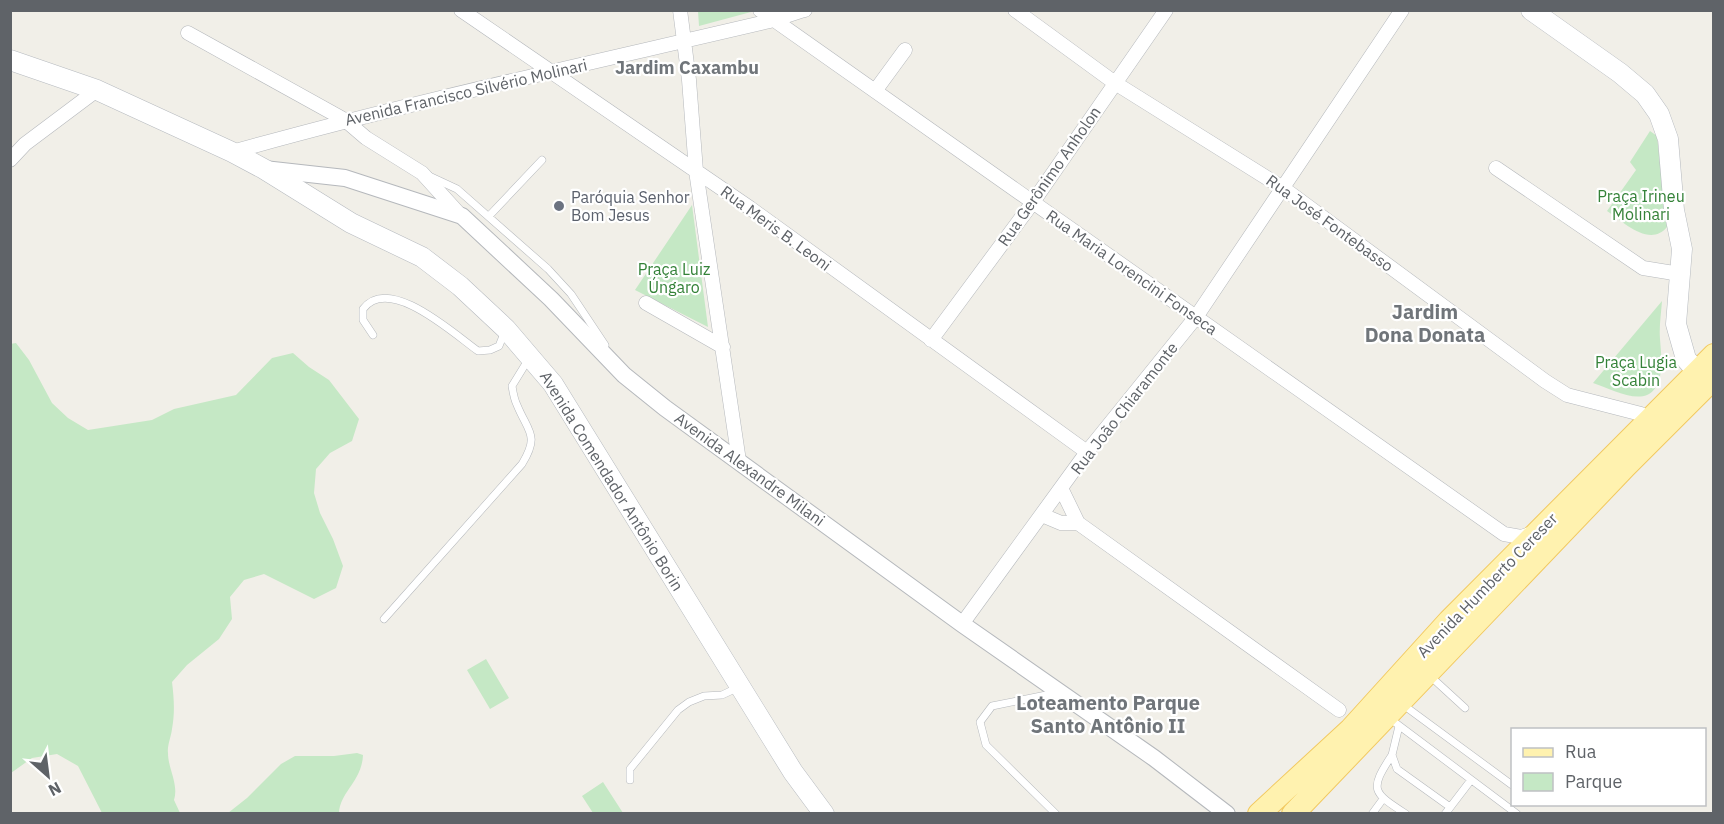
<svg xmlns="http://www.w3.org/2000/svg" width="1724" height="824" viewBox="0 0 1724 824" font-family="'IBM Plex Sans',sans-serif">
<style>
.green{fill:#c5e8c5}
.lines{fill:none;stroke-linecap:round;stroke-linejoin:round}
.service-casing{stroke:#b5b8bc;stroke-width:8}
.minor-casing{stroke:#b5b8bc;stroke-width:15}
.tertiary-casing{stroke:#b5b8bc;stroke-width:18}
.secondary-casing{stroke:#b6babf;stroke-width:21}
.primary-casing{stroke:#f2c960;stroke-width:24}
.service{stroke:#fff;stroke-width:7}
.minor{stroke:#fff;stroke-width:14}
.tertiary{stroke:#fff;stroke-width:16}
.secondary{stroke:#fff;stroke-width:20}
.primary{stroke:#fff2af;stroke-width:22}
.worship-dot{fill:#6b7280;stroke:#fff;stroke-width:2}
.labels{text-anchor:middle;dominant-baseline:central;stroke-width:4.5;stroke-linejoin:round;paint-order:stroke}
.street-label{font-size:16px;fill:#5f6368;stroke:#fff}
.park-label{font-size:16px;fill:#348238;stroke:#fff}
.worship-label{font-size:16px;fill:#5b616d;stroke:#fff;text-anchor:start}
.neighbourhood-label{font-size:18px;font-weight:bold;fill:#70757a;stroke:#fff}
.quarter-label{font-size:20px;font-weight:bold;fill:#70757a;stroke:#fff}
</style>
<rect width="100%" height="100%" fill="#f1efe8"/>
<!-- green -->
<path class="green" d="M749 10 751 12 699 26 698 11Z
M1650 131 1657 136 1667 227C1650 248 1623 222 1607 211L1636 170 1630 162Z
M692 205 708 327 635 290Z
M1662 301C1661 314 1659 327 1660 339 1661 354 1666 387 1647 395 1632 401 1608 388 1593 383Z
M16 343 29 360 52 403 68 418 88 430 152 420 174 409 236 395 272 358 293 353 309 367 329 380 359 419 352 441 330 453 316 469 314 493 320 513 333 539 343 566 336 588 314 599 264 574 244 580 230 597 232 619 219 639 187 665 172 682C174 698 175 713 172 729 171 737 167 746 168 753 168 769 179 784 174 800L180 813H102L78 766 57 754 32 758 11 773 10 344Z
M486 659 509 698 490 709 467 670Z
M357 753 363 755C362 781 340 792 339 813H228L247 798 281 764 295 756H334Z
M603 782 623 813H593L582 796Z"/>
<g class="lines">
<defs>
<path id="service" d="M429 176 457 189 548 269 571 294 605 345
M489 216 542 160
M373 335 363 320V309C389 274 454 334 478 351L490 350 499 346 505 331
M384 619 522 464C540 435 528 432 517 405 514 399 513 392 512 386L528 360
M1429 675 1465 708
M1056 693 992 706 980 722 986 745 1056 814
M1402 704 1512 785
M1389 718 1517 814
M1399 726 1392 755 1397 769 1450 807
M1392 755C1369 790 1372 792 1406 814
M630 780V769L678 710 689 702 704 696 722 695 739 687
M1372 814 1383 799
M1445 814 1471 780"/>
<path id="minor" d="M461 10 750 208 1087 452
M680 10 689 80 696 171 739 461
M760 10 1504 534 1521 537 1533 533
M1015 10 1115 83 1283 188 1545 381 1567 395 1641 414 1647 423 1646 429
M188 33 345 120 366 138 422 173 461 216
M875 91 905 50
M232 152C410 102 591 63 770 21 782 18 793 13 805 10
M10 160 25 144 97 90
M1496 168 1643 268 1680 274
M646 303 723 347
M931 340 1033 202 1166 10
M1061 488 1078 523 1339 710
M1042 515 1061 523H1078
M962 624 1087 452 1196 317 1402 10"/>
<path id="tertiary" d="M264 169 345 178 462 216 551 299 624 375 665 408 962 624 1154 758 1227 814"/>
<path id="secondary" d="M1531 10 1620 73 1645 94 1659 114 1668 139 1674 210 1682 249 1676 324 1686 359 1707 383
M10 60 97 90 232 152 264 169 351 223 422 257 460 286 506 329 553 384 793 772 824 814"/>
<path id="primary" d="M1259 814 1351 729 1449 621 1714 355
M1293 814 1625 467 1714 378"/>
</defs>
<!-- service casing -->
<use href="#service" class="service-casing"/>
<!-- minor casing -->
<use href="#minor" class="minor-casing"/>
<!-- tertiary casing -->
<use href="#tertiary" class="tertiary-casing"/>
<!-- secondary casing -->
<use href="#secondary" class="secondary-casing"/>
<!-- primary casing -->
<use href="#primary" class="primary-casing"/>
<!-- service -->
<use href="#service" class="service"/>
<!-- minor -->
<use href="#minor" class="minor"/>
<!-- tertiary -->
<use href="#tertiary" class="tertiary"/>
<!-- secondary -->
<use href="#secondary" class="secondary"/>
<!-- primary -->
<use href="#primary" class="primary"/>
</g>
<!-- markers -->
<circle class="worship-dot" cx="559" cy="206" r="6"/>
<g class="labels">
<!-- street labels -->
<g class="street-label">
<text transform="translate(466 92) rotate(-13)">Avenida Francisco Silvério Molinari</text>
<text transform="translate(1049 176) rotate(-55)">Rua Gerônimo Anholon</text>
<text transform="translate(1330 223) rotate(36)">Rua José Fontebasso</text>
<text transform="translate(776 228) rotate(36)">Rua Meris B. Leoni</text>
<text transform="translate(1132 272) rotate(35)">Rua Maria Lorencini Fonseca</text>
<text transform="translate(1124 408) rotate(-52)">Rua João Chiaramonte</text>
<text transform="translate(750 469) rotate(36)">Avenida Alexandre Milani</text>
<text transform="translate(612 481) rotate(58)">Avenida Comendador Antônio Borin</text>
<text transform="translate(1487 585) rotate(-46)">Avenida Humberto Cereser</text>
</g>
<!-- park labels -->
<g class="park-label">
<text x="1641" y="196">Praça Irineu<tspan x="1641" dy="18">Molinari</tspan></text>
<text x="674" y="269">Praça Luiz<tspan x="674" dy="18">Úngaro</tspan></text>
<text x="1636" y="362">Praça Lugia<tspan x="1636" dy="18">Scabin</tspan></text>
</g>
<!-- worship labels -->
<g class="worship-label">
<text x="571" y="197">Paróquia Senhor<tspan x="571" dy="18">Bom Jesus</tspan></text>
</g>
<!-- neighbourhood labels -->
<g class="neighbourhood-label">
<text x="687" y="67">Jardim Caxambu</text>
</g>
<!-- quarter labels -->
<g class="quarter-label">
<text x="1425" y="311">Jardim<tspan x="1425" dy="23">Dona Donata</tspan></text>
<text x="1108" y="702">Loteamento Parque<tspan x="1108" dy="23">Santo Antônio II</tspan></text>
</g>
</g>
<!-- border -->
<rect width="1724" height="824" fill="none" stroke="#5f6368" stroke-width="24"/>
<!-- legend -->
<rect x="1511" y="728" width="195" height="78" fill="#ffffff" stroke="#bfc1c3" stroke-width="1.5"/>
<rect x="1523" y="748" width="30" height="9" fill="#fff2af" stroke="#bfc1c3" stroke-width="1.5"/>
<text x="1565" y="758" font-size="18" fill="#5f6368">Rua</text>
<rect x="1523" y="773" width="30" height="18" fill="#c5e8c5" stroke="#bfc1c3" stroke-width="1.5"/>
<text x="1565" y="788" font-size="18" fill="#5f6368">Parque</text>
<!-- north arrow -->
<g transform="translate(48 776) rotate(152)" stroke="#ffffff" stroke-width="4.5" paint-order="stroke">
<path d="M0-4.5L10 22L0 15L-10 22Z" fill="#5f6368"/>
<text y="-9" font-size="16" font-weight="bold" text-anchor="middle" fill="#5f6368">N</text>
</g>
</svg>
